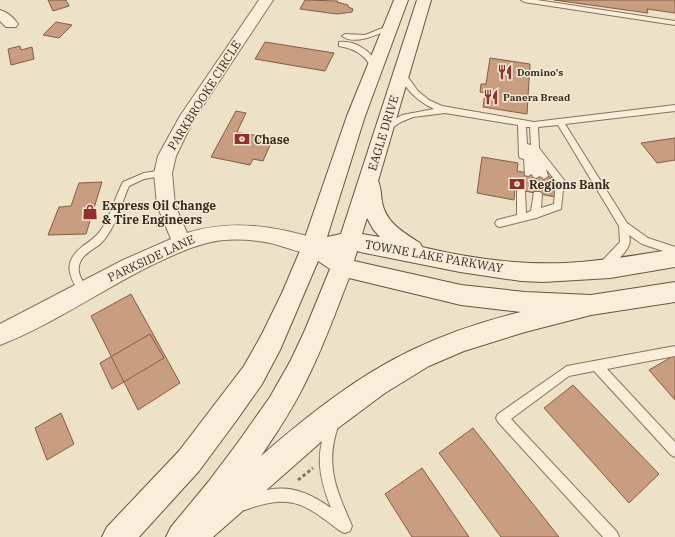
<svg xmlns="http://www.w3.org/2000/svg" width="675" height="537" viewBox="0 0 675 537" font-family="'IBM Plex Serif',serif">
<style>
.building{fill:#c99d7f;stroke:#865d44}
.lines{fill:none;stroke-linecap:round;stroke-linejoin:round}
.lane-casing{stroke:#88735d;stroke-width:2}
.street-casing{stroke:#88735d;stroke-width:2}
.secondary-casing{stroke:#6a5440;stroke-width:2}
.path{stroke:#88735d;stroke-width:3;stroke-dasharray:3.5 2.5;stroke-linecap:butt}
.lane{fill:#f8eeda;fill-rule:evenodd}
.street{fill:#f8eeda;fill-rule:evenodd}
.secondary{fill:#f8eeda;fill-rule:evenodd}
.labels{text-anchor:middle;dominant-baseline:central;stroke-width:3;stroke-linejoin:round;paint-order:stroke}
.far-poi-label{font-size:10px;font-weight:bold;fill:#392c20;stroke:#f4ebd6;text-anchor:start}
.street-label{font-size:12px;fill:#392c20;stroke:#f4ebd6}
.poi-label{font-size:12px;font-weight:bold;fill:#392c20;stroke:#f4ebd6;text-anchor:start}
</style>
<rect width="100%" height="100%" fill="#ede1c7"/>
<!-- building -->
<path class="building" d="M48 0H66L69 6 53 11Z
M305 0 338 1 337 2 348 5V7L353 9 352 12 337 14 300 9Z
M554 0H675V13L647 9 648 13Z
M56 22 72 25 59 38 43 35Z
M265 42 334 53 325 71 255 59Z
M20 46 21 50 32 47 34 59 11 65 8 49Z
M490 58 530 64 527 114 483 107 485 93 480 92 481 84H486Z
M236 111 246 113 237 132 264 137 262 142 271 143 263 161 253 159 250 165 211 157Z
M675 138V160L657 163 641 143Z
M482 157 518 163 517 171 555 178V197L515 189 514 200 477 193Z
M102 182 86 234 48 235 59 207 71 206 79 183Z
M131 294 180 383 138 410 91 316Z
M150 334 164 358 112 389 100 363Z
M675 355V400L649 370Z
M573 385 659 474 629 503 544 408Z
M61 413 74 444 47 460 35 428Z
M473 428 559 537H501L439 453Z
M422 468 469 537H412L385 494Z"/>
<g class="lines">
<defs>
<path id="lane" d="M521 0H537L675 21V25L524 2Z
M390 25 393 27 392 28C379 34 355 46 342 36L345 34 365 35Z
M339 42C356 40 372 52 379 66L375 68H372C364 54 355 49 339 46Z
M398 72H404L418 91 429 100 442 106 534 122 675 105V111L565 124 627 223 648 238 675 247V255L642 244 629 235C630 238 630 242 629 245 626 253 607 274 598 271L597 268 598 265 620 242 619 226 558 125 538 127 539 148 564 180 561 209 536 218 500 227 497 226 495 223 497 220 517 215V191L518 189H524L525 191 526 213 531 211 534 192H540L542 194 541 208 554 204 556 181 546 169 548 176 544 179 540 176 536 178 533 177 532 174 528 176 525 175 524 159 520 158 519 156 518 125 445 113 413 117 401 122 389 130H383V126L402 115 434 109C417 101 407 90 397 74ZM526 127H530L531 145 527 144Z
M163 170 167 173 166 175 144 179 129 186C121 204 117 224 104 240 97 249 81 253 79 266 77 276 85 283 89 291L88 294 84 295 80 294C69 276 62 262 83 246 90 241 96 237 101 230 111 215 115 197 123 182L144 173Z
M675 346V356L607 369 675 442V457L671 455 594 371 569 376 511 419 617 532 619 537H603L498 422 496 418 498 414 567 366Z
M333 418 337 420 339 424C324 464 336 489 352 526L350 531 345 533 340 531C303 503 292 493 245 510L240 508 238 503 240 498C277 483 299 485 331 508 318 475 315 453 329 420Z"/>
<path id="street" d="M259 0H273L193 121 176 156 172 173 175 205 187 233C232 219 276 226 320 240L323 246 320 252C305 257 285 246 270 243 249 239 227 238 207 243 186 248 167 258 148 267 98 292 52 325 0 345V324L123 260 171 239 157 205 154 173 158 156 180 116Z
M0 10C7 12 14 18 18 24L16 27H6L0 21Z"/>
<path id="secondary" d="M394 0H408L365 116 327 237 341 234 417 0H431L378 181C381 187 381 195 382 202 386 223 403 232 420 243L422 247C468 258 518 265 566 263 603 261 639 255 675 249V267L610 278 543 282 521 281 460 272 360 252 357 251 354 261 461 285 525 292 591 295 675 282V302L591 315 525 332 464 351 429 366 385 393 330 434 213 537H166L171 527 209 481 239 441 270 397 291 360 305 330 330 269 318 261 280 350 262 384 236 421 199 471 139 537H102L107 527 179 451 244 366 262 334 282 293 302 246 347 116ZM367 218 373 229 380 237 362 234ZM349 278 461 305 521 312C484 321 447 333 412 350 357 376 307 416 261 456 278 431 295 405 308 377 324 345 336 311 349 278Z"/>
</defs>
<!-- lane casing -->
<use href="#lane" class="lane-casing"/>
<!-- street casing -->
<use href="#street" class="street-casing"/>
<!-- secondary casing -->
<use href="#secondary" class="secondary-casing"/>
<!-- path -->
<path class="path" d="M298 480 313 468"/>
<!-- lane -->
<use href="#lane" class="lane"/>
<!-- street -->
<use href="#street" class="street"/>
<!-- secondary -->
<use href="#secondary" class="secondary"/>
</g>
<!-- icons -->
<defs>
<symbol id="restaurant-bare" viewBox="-9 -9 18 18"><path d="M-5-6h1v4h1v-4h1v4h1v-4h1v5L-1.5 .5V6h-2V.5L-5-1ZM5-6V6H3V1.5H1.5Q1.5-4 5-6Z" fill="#943032" stroke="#f4ebd6" stroke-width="2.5" paint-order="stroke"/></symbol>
<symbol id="bank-bare" viewBox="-9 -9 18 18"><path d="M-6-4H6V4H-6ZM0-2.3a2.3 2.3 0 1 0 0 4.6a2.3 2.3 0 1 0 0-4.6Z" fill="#943032" stroke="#f4ebd6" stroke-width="2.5" paint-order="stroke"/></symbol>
<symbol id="shop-bare" viewBox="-9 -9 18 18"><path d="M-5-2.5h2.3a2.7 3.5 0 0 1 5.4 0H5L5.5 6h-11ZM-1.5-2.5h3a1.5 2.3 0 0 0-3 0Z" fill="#943032" stroke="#f4ebd6" stroke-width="2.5" paint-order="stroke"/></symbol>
</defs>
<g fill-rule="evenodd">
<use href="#restaurant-bare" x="494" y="61" width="22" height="22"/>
<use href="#restaurant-bare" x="480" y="86" width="22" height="22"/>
<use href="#bank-bare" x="231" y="128" width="22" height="22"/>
<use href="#bank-bare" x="506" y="173" width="22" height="22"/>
<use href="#shop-bare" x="79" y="201" width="22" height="22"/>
</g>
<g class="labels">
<!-- far-poi labels -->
<g class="far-poi-label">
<text x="517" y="72">Domino's</text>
<text x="503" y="97">Panera Bread</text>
</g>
<!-- street labels -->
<g class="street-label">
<text transform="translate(204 95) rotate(-58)">PARKBROOKE CIRCLE</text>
<text transform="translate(383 133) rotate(-73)">EAGLE DRIVE</text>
<text transform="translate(434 256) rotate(10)">TOWNE LAKE PARKWAY</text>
<text transform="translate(151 258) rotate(-25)">PARKSIDE LANE</text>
</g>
<!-- poi labels -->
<g class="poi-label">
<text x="254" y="139">Chase</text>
<text x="529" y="184">Regions Bank</text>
<text x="102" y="205">Express Oil Change<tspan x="102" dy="14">&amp; Tire Engineers</tspan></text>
</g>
</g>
</svg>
